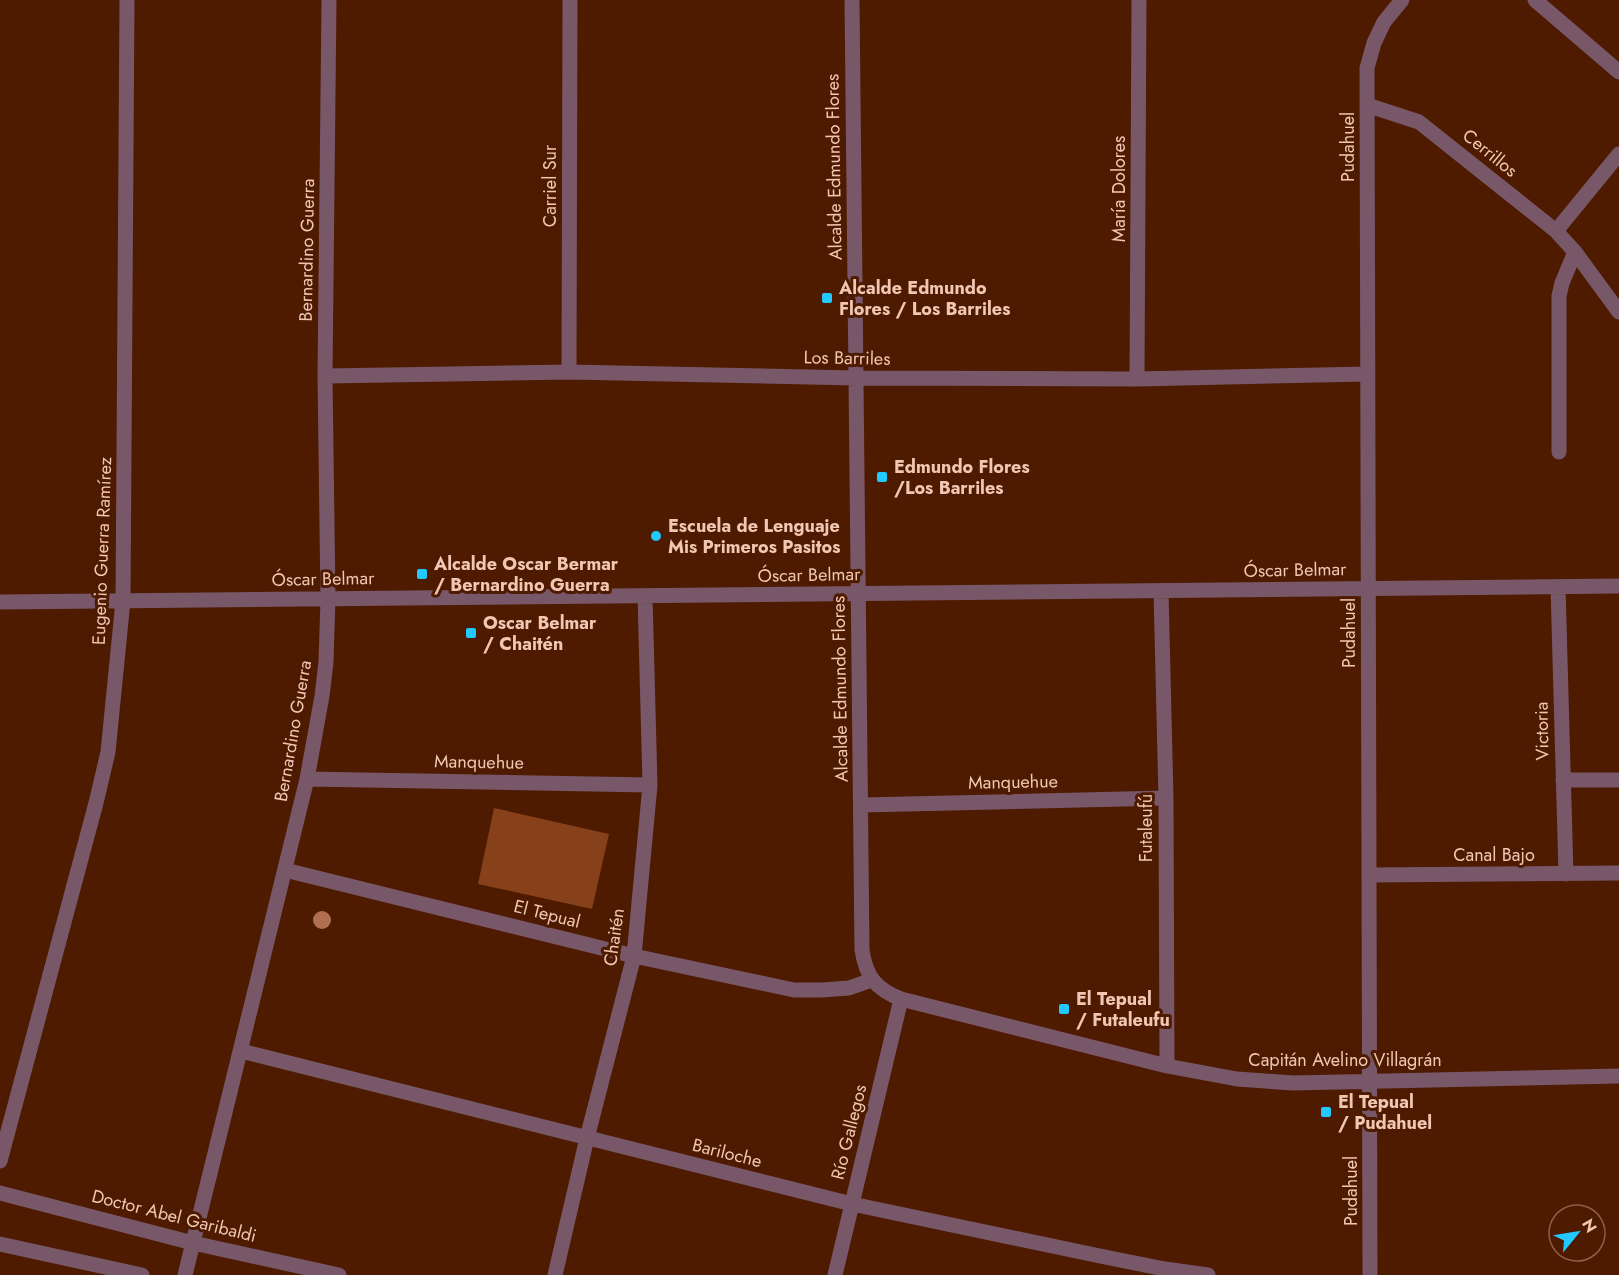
<svg xmlns="http://www.w3.org/2000/svg" width="1619" height="1275" viewBox="0 0 1619 1275" font-family="Jost,sans-serif">
<style>
.green{fill:#86401a}
.lines{fill:none;stroke-linecap:round;stroke-linejoin:round}
.minor{stroke:#775768;stroke-width:15}
.tree{fill:#af6f50}
.poi-dot{fill:#22c9fe;stroke:#4e1a00;stroke-width:2}
.labels{text-anchor:middle;dominant-baseline:central;stroke-width:6;stroke-linejoin:round;paint-order:stroke}
.street-label{font-size:18px;fill:#f1c7b4;stroke:#4e1a00}
.poi-label{font-size:18px;font-weight:bold;fill:#f1c7b4;stroke:#4e1a00;text-anchor:start}
</style>
<rect width="100%" height="100%" fill="#4e1a00"/>
<!-- green -->
<path class="green" d="M494 808 609 834 592 909 478 884Z"/>
<g class="lines">
<!-- minor -->
<path class="minor" d="M852 0 862 950C866 977 876 989 901 999L1167 1066 1237 1079 1293 1083 1619 1076
M1535 0 1619 72
M1367 105 1419 122 1556 231 1575 252 1619 312
M1556 231 1619 154
M569 372 570 0
M325 376 569 372 856 378 1137 379 1368 374
M1137 379 1139 0
M1559 452V296L1562 283 1575 252
M1558 587 1566 874
M1161 591 1166 798 1167 1066
M0 602 1619 586
M307 779 650 785
M1563 780H1619
M861 805 1166 798
M285 870 634 956 794 990H822L849 988 872 980
M1369 875 1619 873
M241 1051 852 1204 1100 1256 1165 1269 1208 1275
M0 1161 96 803 108 752 123 601 127 0
M0 1193 193 1243 339 1275
M0 1244 142 1275
M185 1275 307 779 322 696 326 662 328 599 325 376 329 0
M555 1275 587 1138 634 956 650 785 645 596
M835 1275 901 999
M1370 1275 1367 68 1374 43 1384 22 1402 0"/>
</g>
<!-- trees -->
<circle class="tree" cx="322" cy="920" r="9"/>
<!-- markers -->
<g class="poi-dot">
<rect x="821" y="292" width="12" height="12" rx="3"/>
<rect x="876" y="471" width="12" height="12" rx="3"/>
<circle cx="656" cy="536" r="6"/>
<rect x="416" y="568" width="12" height="12" rx="3"/>
<rect x="465" y="627" width="12" height="12" rx="3"/>
<rect x="1058" y="1003" width="12" height="12" rx="3"/>
<rect x="1320" y="1106" width="12" height="12" rx="3"/>
</g>
<g class="labels">
<!-- street labels -->
<g class="street-label">
<text transform="translate(1348 147) rotate(-90)">Pudahuel</text>
<text transform="translate(1490 153) rotate(39)">Cerrillos</text>
<text transform="translate(834 167) rotate(-91)">Alcalde Edmundo Flores</text>
<text transform="translate(550 186) rotate(-90)">Carriel Sur</text>
<text transform="translate(1119 189) rotate(-90)">María Dolores</text>
<text transform="translate(307 250) rotate(-89)">Bernardino Guerra</text>
<text transform="translate(847 358) rotate(1)">Los Barriles</text>
<text transform="translate(102 551) rotate(-88)">Eugenio Guerra Ramírez</text>
<text transform="translate(1295 570) rotate(-1)">Óscar Belmar</text>
<text transform="translate(809 575) rotate(-1)">Óscar Belmar</text>
<text transform="translate(323 579) rotate(-1)">Óscar Belmar</text>
<text transform="translate(1349 633) rotate(-90)">Pudahuel</text>
<text transform="translate(840 689) rotate(-91)">Alcalde Edmundo Flores</text>
<text transform="translate(293 731) rotate(-80)">Bernardino Guerra</text>
<text transform="translate(1542 731) rotate(-91)">Victoria</text>
<text transform="translate(479 762) rotate(1)">Manquehue</text>
<text transform="translate(1013 782) rotate(-1)">Manquehue</text>
<text transform="translate(1146 828) rotate(-90)">Futaleufú</text>
<text x="1494" y="855">Canal Bajo</text>
<text transform="translate(547 914) rotate(14)">El Tepual</text>
<text transform="translate(614 937) rotate(-82)">Chaitén</text>
<text x="1345" y="1060">Capitán Avelino Villagrán</text>
<text transform="translate(849 1132) rotate(-76)">Río Gallegos</text>
<text transform="translate(727 1153) rotate(14)">Bariloche</text>
<text transform="translate(1351 1191) rotate(-90)">Pudahuel</text>
<text transform="translate(174 1216) rotate(14)">Doctor Abel Garibaldi</text>
</g>
<!-- poi labels -->
<g class="poi-label">
<text x="839" y="288">Alcalde Edmundo<tspan x="839" dy="21">Flores / Los Barriles</tspan></text>
<text x="894" y="467">Edmundo Flores<tspan x="894" dy="21">/Los Barriles</tspan></text>
<text x="668" y="526">Escuela de Lenguaje<tspan x="668" dy="21">Mis Primeros Pasitos</tspan></text>
<text x="434" y="564">Alcalde Oscar Bermar<tspan x="434" dy="21">/ Bernardino Guerra</tspan></text>
<text x="483" y="623">Oscar Belmar<tspan x="483" dy="21">/ Chaitén</tspan></text>
<text x="1076" y="999">El Tepual<tspan x="1076" dy="21">/ Futaleufu</tspan></text>
<text x="1338" y="1102">El Tepual<tspan x="1338" dy="21">/ Pudahuel</tspan></text>
</g>
</g>
<!-- north arrow -->
<g transform="translate(1577 1233) rotate(60)"><circle r="28" fill="#4e1a00" stroke="#8f5f48" stroke-width="1.5"/>
<path d="M0-4.5L10 22L0 15L-10 22Z" fill="#22c9fe"/>
<text y="-9" font-size="16" font-weight="bold" text-anchor="middle" fill="#f1c7b4">N</text>
</g>
</svg>
